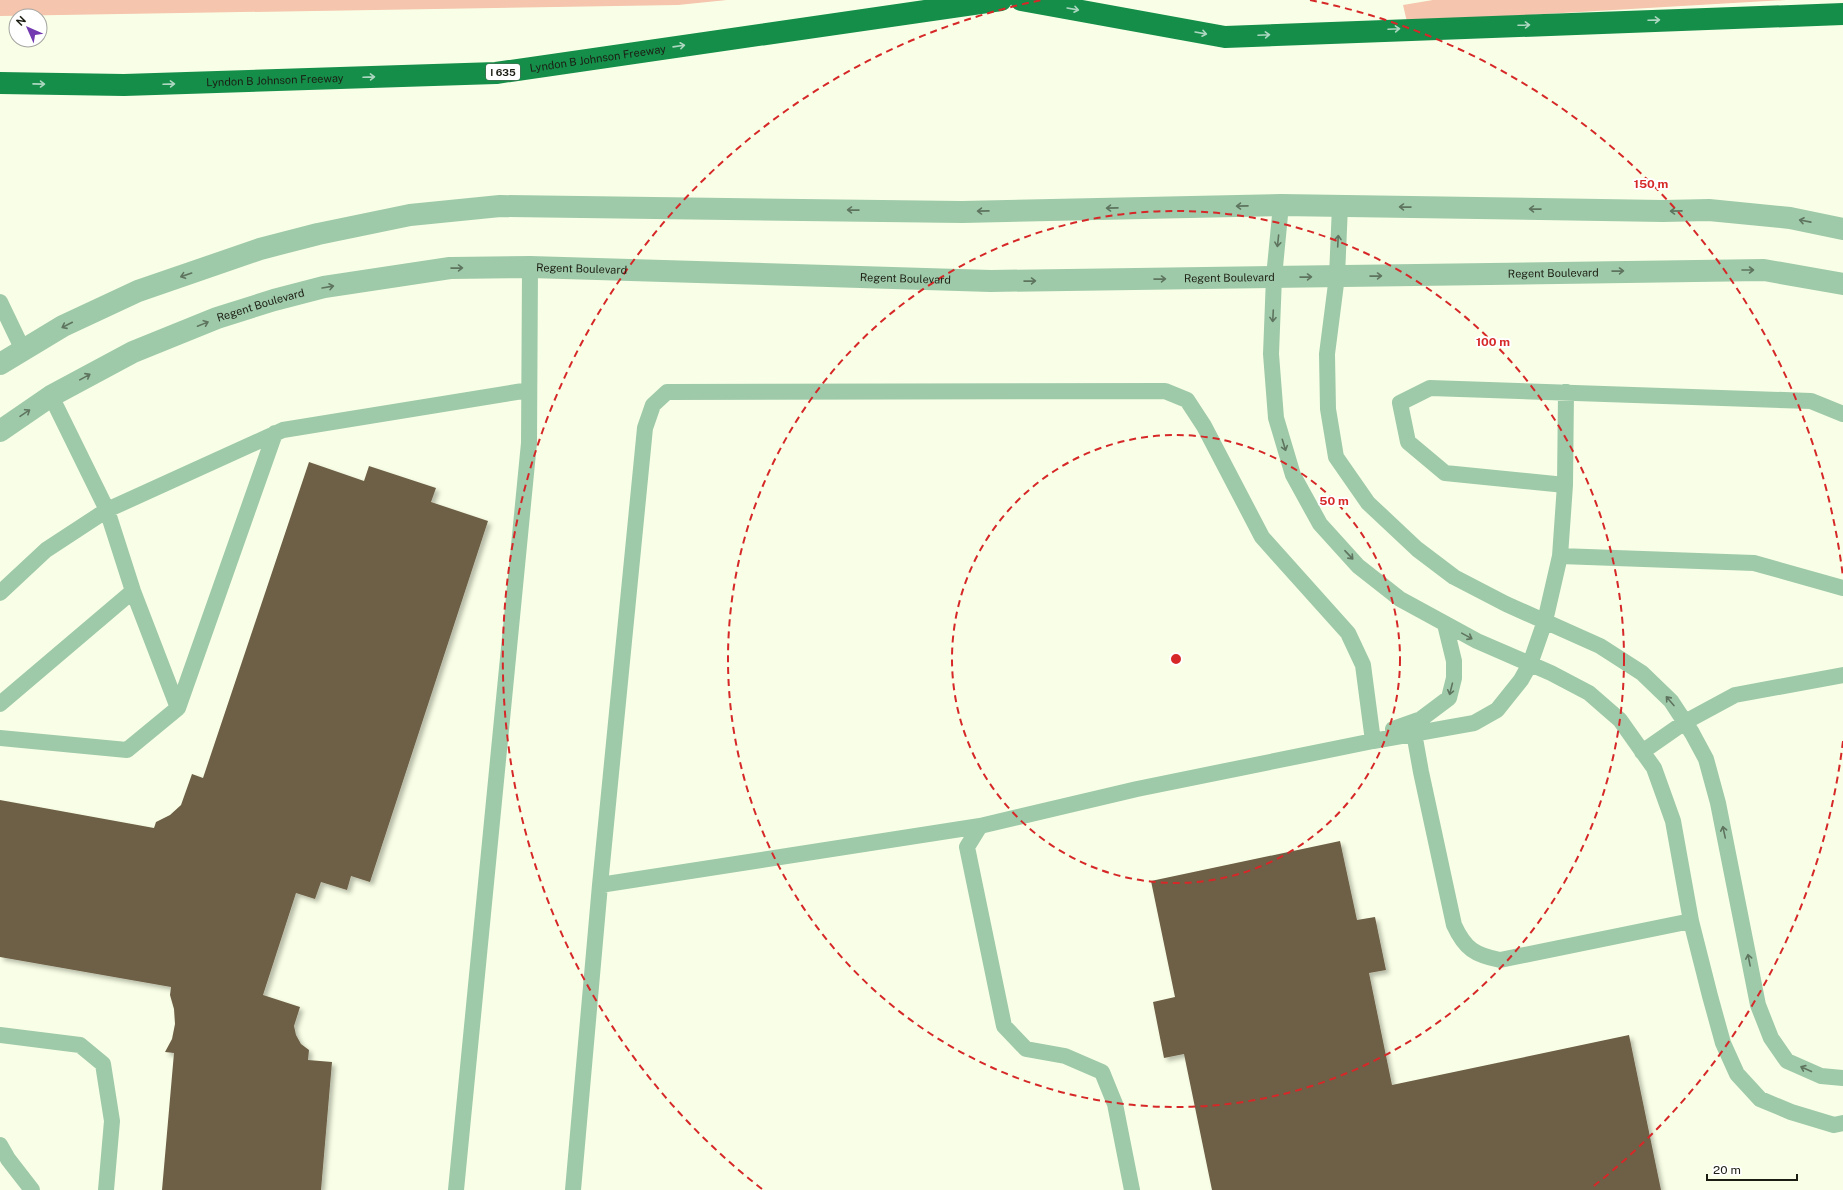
<svg xmlns="http://www.w3.org/2000/svg" width="1843" height="1190" viewBox="0 0 1843 1190" font-family="'Public Sans',sans-serif">
<style>
.grass{fill:#f5c5ad}
.building{fill:#6e6047;filter:url(#shadow)}
.lines{fill:none;stroke-linecap:round;stroke-linejoin:round}
.service{stroke:#9fcaaa;stroke-width:16}
.tertiary{stroke:#9fcaaa;stroke-width:22}
.motorway{stroke:#158e4a;stroke-width:22}
.oneway{stroke:#add7c0}
.oneway2{stroke:#5e745e}
.ring{fill:none;stroke:#d62828;stroke-width:2;stroke-dasharray:7 5}
.labels{text-anchor:middle;dominant-baseline:central;stroke-width:4;stroke-linejoin:round;paint-order:stroke}
.shield{fill:#fff;stroke:#60625a;stroke-width:1}
.shield-label{font-size:10px;font-weight:bold;fill:#1c1e13}
.street-label{font-size:11px;fill:#1c1e13;stroke:#fff}
.centre{fill:#d62828;stroke:#fff;stroke-width:2}
.ring-label{font-size:12px;text-anchor:middle;font-weight:bold;fill:#d62828;stroke:#fff;stroke-width:4;stroke-linejoin:round;paint-order:stroke}
</style>
<defs>
<filter id="shadow"><feDropShadow dx="3.5" dy="3.5" stdDeviation="2" flood-color="#0004"/></filter>
</defs>
<rect width="100%" height="100%" fill="#f9ffe6"/>
<!-- grass -->
<path class="grass" d="M0 0H727L678 5 0 16Z
M1433 0H1786L1407 22 1403 5Z"/>
<!-- building -->
<path class="building" d="M309 462 364 481 369 466 436 488 431 502 488 521 370 882 351 876 347 890 321 882 315 899 296 893 263 995 300 1007 294 1026 296 1035 301 1044 309 1050 308 1060 332 1062 321 1190H162L174 1053 165 1052 172 1039 175 1024 174 1009 170 995 171 987 0 957V800L154 828 156 822 170 815 181 805 192 774 203 778Z
M1340 841 1357 920 1375 917 1386 970 1369 973 1392 1085 1629 1035 1661 1190H1212L1184 1054 1164 1058 1153 1002 1175 997 1151 881Z"/>
<g class="lines">
<!-- service -->
<path class="service" d="M1281 205 1274 277 1271 354 1276 418 1293 475 1320 524 1358 566 1400 599 1477 641 1551 673 1589 693 1620 720 1654 768 1673 821 1691 921 1710 996 1723 1043 1737 1074 1760 1099 1791 1112 1834 1125 1843 1123
M1340 206 1337 276 1327 354 1328 409 1336 457 1368 503 1417 549 1454 577 1506 604 1600 646 1642 673 1671 701 1692 733 1706 759 1718 803 1758 1005 1771 1038 1787 1061 1821 1076 1843 1078
M0 302 23 350
M1565 485 1566 392
M1560 556 1754 563 1843 588
M0 593 46 550 107 510 51 396
M0 704 133 591
M178 708 275 433
M1393 729 1421 719 1449 698 1454 678V661L1445 624
M1414 733 1421 772 1454 925C1465 949 1475 955 1500 960L1691 921
M0 738 127 750 178 708 133 591 107 510 283 430 529 390
M1642 752 1685 722 1735 695 1843 675
M600 885 645 428 653 405 667 392 1165 391 1187 400 1204 426 1262 537 1348 633 1363 665 1373 741
M0 1035 80 1045 103 1064 112 1121 106 1190
M0 1145 8 1159 32 1190
M456 1190 529 443 530 267
M573 1190 600 885 980 826
M1132 1190 1115 1104 1102 1072 1065 1056 1026 1049 1004 1026 967 847 980 826 1137 789 1373 741 1474 723 1497 710 1521 680 1530 664 1545 621 1560 556 1565 485 1445 473 1408 442 1400 403 1430 388 1811 401 1843 414"/>
<!-- tertiary -->
<g class="tertiary">
<path d="M0 364 63 326 138 291 260 249 318 234 410 215 500 206 962 212 1281 205 1663 211 1709 210 1790 218 1843 229"/>
<path id="s1" d="M0 431 51 396 133 352 217 318 274 300 324 287 450 268 530 267 991 281 1764 270 1843 284"/>
</g>
<!-- motorway -->
<g class="motorway">
<path d="M1021 0 1225 37 1843 14"/>
<path id="s2" d="M0 83 124 85 496 73 1001 0"/>
</g>
</g>
<!-- one-way arrows -->
<defs><path id="oneway-shaft" d="M-6 0H5M1.5-3L5.5 0L1.5 3" fill="none" stroke-width="1.6" stroke-linecap="round" stroke-linejoin="round"/></defs>
<g class="oneway">
<use href="#oneway-shaft" transform="translate(1073 9) rotate(10)"/>
<use href="#oneway-shaft" transform="translate(1654 20) rotate(-2)"/>
<use href="#oneway-shaft" transform="translate(1524 25) rotate(-2)"/>
<use href="#oneway-shaft" transform="translate(1394 29) rotate(-3)"/>
<use href="#oneway-shaft" transform="translate(1201 33) rotate(10)"/>
<use href="#oneway-shaft" transform="translate(1264 35) rotate(-3)"/>
<use href="#oneway-shaft" transform="translate(679 46) rotate(-8)"/>
<use href="#oneway-shaft" transform="translate(369 77) rotate(-2)"/>
<use href="#oneway-shaft" transform="translate(39 84) rotate(1)"/>
<use href="#oneway-shaft" transform="translate(169 84) rotate(-2)"/>
</g>
<g class="oneway2">
<use href="#oneway-shaft" transform="translate(1242 206) rotate(179)"/>
<use href="#oneway-shaft" transform="translate(1405 207) rotate(-179)"/>
<use href="#oneway-shaft" transform="translate(1112 208) rotate(179)"/>
<use href="#oneway-shaft" transform="translate(1535 209) rotate(-179)"/>
<use href="#oneway-shaft" transform="translate(853 210) rotate(-179)"/>
<use href="#oneway-shaft" transform="translate(983 211) rotate(179)"/>
<use href="#oneway-shaft" transform="translate(1676 211) rotate(179)"/>
<use href="#oneway-shaft" transform="translate(1805 221) rotate(-169)"/>
<use href="#oneway-shaft" transform="translate(1278 241) rotate(96)"/>
<use href="#oneway-shaft" transform="translate(1338 241) rotate(-87)"/>
<use href="#oneway-shaft" transform="translate(457 268) rotate(-1)"/>
<use href="#oneway-shaft" transform="translate(1748 270)"/>
<use href="#oneway-shaft" transform="translate(1618 271) rotate(-1)"/>
<use href="#oneway-shaft" transform="translate(186 275) rotate(161)"/>
<use href="#oneway-shaft" transform="translate(1376 276) rotate(-1)"/>
<use href="#oneway-shaft" transform="translate(1306 277) rotate(-1)"/>
<use href="#oneway-shaft" transform="translate(1160 279) rotate(-1)"/>
<use href="#oneway-shaft" transform="translate(1030 281) rotate(-1)"/>
<use href="#oneway-shaft" transform="translate(328 287) rotate(-10)"/>
<use href="#oneway-shaft" transform="translate(1273 316) rotate(93)"/>
<use href="#oneway-shaft" transform="translate(203 324) rotate(-22)"/>
<use href="#oneway-shaft" transform="translate(67 325) rotate(153)"/>
<use href="#oneway-shaft" transform="translate(85 377) rotate(-29)"/>
<use href="#oneway-shaft" transform="translate(25 413) rotate(-34)"/>
<use href="#oneway-shaft" transform="translate(1284 445) rotate(73)"/>
<use href="#oneway-shaft" transform="translate(1349 555) rotate(47)"/>
<use href="#oneway-shaft" transform="translate(1467 636) rotate(29)"/>
<use href="#oneway-shaft" transform="translate(1451 689) rotate(104)"/>
<use href="#oneway-shaft" transform="translate(1670 701) rotate(-131)"/>
<use href="#oneway-shaft" transform="translate(1724 832) rotate(-102)"/>
<use href="#oneway-shaft" transform="translate(1749 960) rotate(-101)"/>
<use href="#oneway-shaft" transform="translate(1806 1069) rotate(-156)"/>
</g>
<!-- distance rings -->
<g class="ring">
<circle cx="1176" cy="659" r="224"/>
<circle cx="1176" cy="659" r="448"/>
<path d="M1843 741A672 672 0 0 1 1590 1189M762 1189A672 672 0 0 1 1042 0M1310 0A672 672 0 0 1 1843 577"/>
</g>
<g class="labels">
<!-- shield labels -->
<rect class="shield" x="486" y="64" width="34" height="16" rx="3"/>
<g class="shield-label">
<text x="503" y="72">I 635</text>
</g>
<!-- street labels -->
<g class="street-label">
<text stroke="none"><textPath href="#s2" startOffset="599">Lyndon B Johnson Freeway</textPath></text>
<text stroke="none"><textPath href="#s2" startOffset="275">Lyndon B Johnson Freeway</textPath></text>
<text stroke="none"><textPath href="#s1" startOffset="616">Regent Boulevard</textPath></text>
<text stroke="none"><textPath href="#s1" startOffset="1588">Regent Boulevard</textPath></text>
<text stroke="none"><textPath href="#s1" startOffset="1264">Regent Boulevard</textPath></text>
<text stroke="none"><textPath href="#s1" startOffset="940">Regent Boulevard</textPath></text>
<text stroke="none"><textPath href="#s1" startOffset="291">Regent Boulevard</textPath></text>
</g>
</g>
<circle cx="1176" cy="659" r="6" class="centre"/>
<g class="ring-label">
<text x="1651" y="188">150 m</text>
<text x="1493" y="346">100 m</text>
<text x="1334" y="505">50 m</text>
</g>
<!-- north arrow -->
<g transform="translate(28 28) rotate(315)"><circle r="19" fill="#ffffff" stroke="#a4a5a1"/>
<path d="M0-3L7 15L0 10L-7 15Z" fill="#7239b0"/>
<text y="-6" font-size="11" font-weight="bold" text-anchor="middle" fill="#1c1e13">N</text>
</g>
<!-- scale -->
<path d="M1707 1174v6h90v-6" fill="none" stroke="#1c1e13" stroke-width="2"/>
<text x="1713" y="1174" font-size="12" fill="#1c1e13" stroke="#ffffff" stroke-width="3" paint-order="stroke">20 m</text>
</svg>
